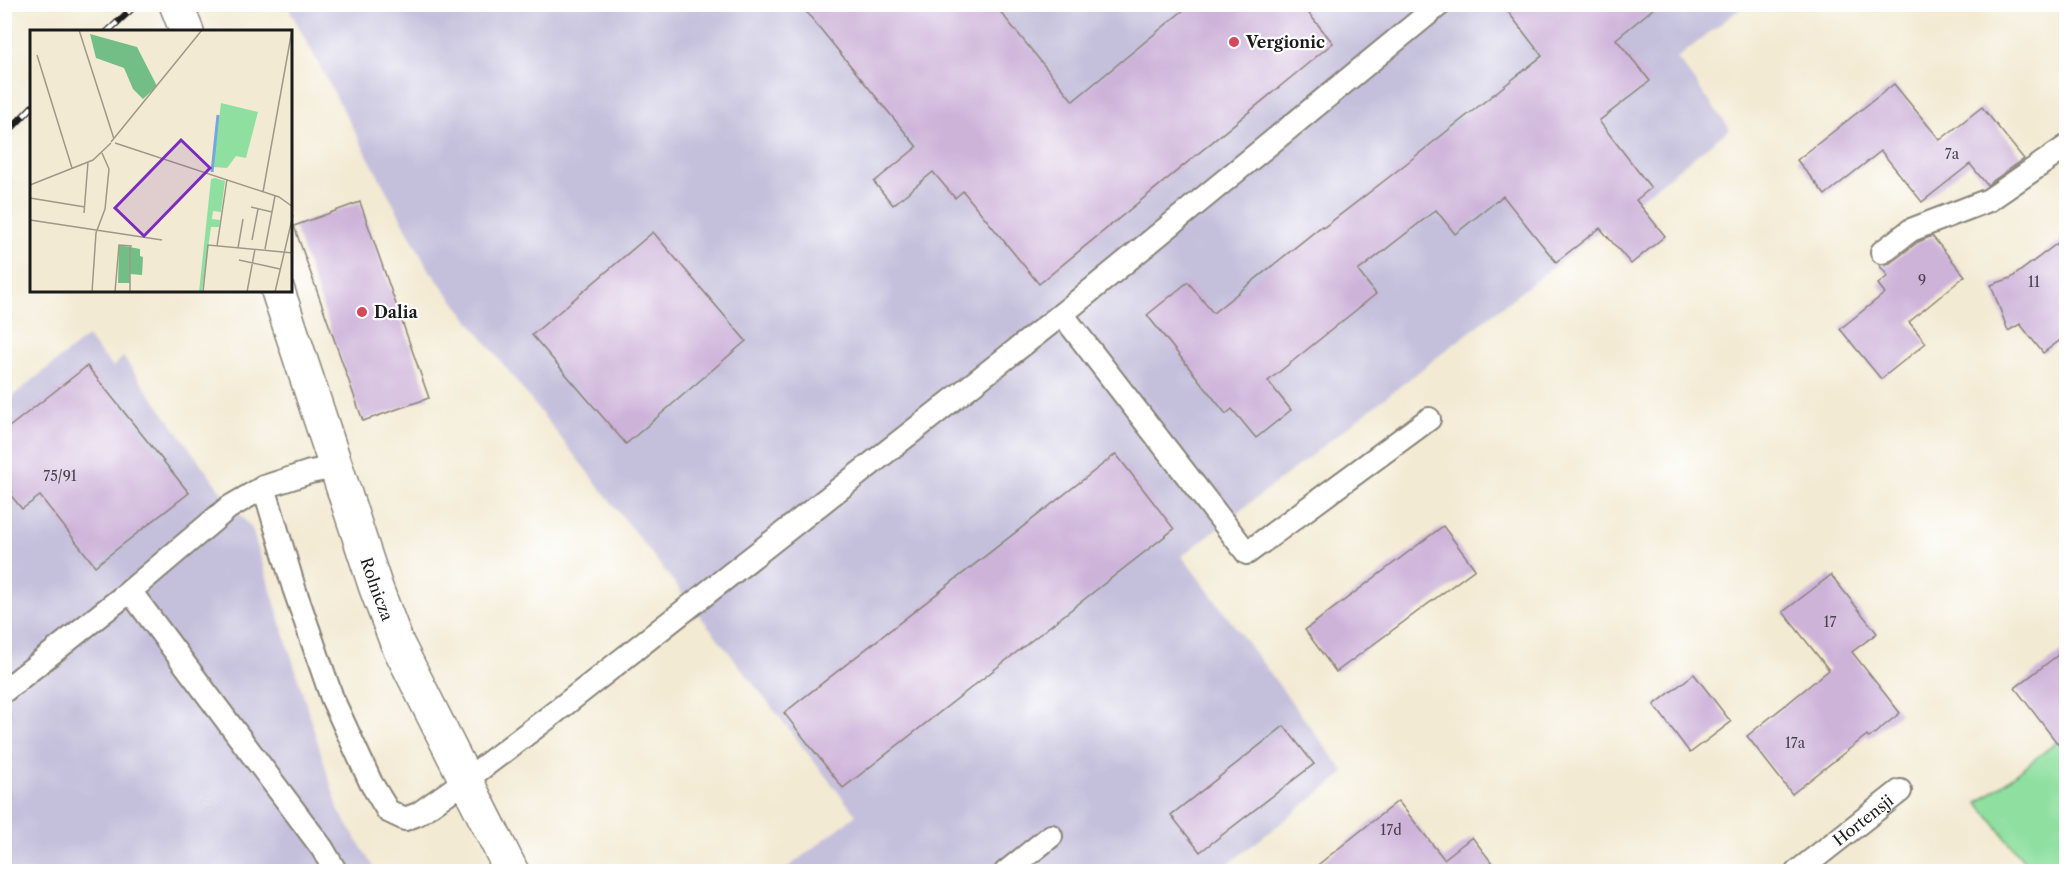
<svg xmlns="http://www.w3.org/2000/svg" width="2071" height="876" viewBox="0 0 2071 876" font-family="'Libre Caslon Text',serif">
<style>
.industrial{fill:#c4c0db}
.green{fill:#8fe0a0;stroke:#567e5e;stroke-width:1.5}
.building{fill:#ceb3d9}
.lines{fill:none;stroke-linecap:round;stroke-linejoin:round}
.service-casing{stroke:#888378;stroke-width:26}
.tertiary-casing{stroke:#888378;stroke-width:36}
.service{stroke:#fff;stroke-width:22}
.tertiary{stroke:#fff;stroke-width:33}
.rail-casing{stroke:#1c1c1c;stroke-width:7}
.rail{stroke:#fff;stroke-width:4.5;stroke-dasharray:14;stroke-linecap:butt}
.poi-dot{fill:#d1495b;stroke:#fff;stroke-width:2}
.labels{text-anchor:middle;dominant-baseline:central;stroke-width:4.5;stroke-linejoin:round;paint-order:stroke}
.number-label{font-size:14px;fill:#48424b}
.poi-label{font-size:16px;font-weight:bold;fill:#1c1c1c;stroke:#fff;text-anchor:start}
.street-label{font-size:16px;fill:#1c1c1c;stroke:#fff}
.inset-river{fill:none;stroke:#74a7e0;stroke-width:3}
.inset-road{fill:none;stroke:#9d988a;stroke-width:1.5}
.view{fill:#7b2cbf;fill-opacity:0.15;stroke:#7b2cbf;stroke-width:3}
.inset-edge{fill:none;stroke:#1c1c1c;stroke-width:3}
</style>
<rect width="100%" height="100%" fill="#fff"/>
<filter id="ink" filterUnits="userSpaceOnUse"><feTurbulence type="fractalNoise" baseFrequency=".0167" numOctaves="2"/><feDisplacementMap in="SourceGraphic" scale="12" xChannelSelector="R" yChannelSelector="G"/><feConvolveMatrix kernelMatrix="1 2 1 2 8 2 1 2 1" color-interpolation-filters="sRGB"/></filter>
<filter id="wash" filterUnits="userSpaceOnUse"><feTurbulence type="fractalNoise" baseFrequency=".008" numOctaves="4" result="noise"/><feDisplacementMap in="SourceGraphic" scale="24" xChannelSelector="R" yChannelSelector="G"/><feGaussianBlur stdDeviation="1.35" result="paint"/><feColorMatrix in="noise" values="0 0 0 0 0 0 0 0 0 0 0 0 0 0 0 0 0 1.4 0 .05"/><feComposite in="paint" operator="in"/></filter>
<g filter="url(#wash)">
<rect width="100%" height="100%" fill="#f3ead3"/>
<!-- industrial -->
<path class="industrial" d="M287 5H1745L1677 58 1730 129 1182 556 1345 773 1218 872 783 871 856 815 427 267Z
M87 337 113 367 123 357 220 490 252 529 339 811 376 871 5 872V402Z"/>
<!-- green -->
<path class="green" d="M2066 735V871H2032L1978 803Z"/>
<g id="blocks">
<!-- building -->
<path class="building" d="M800 4H994L1073 101 1191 4H1301L1333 43 1039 284 963 191 955 198 933 172 893 205 874 182 917 147Z
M1502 4H1659L1616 39 1650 81 1599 121 1651 188 1636 200 1665 236 1631 264 1600 228 1556 262 1503 196 1455 234 1436 210 1358 271 1376 294 1268 381 1291 410 1256 438 1232 409 1226 414 1147 315 1188 282 1213 313 1322 226 1323 228 1393 174 1542 56Z
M1894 84 1940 140 1982 107 2024 159 1987 185 1970 164 1922 202 1881 151 1825 195 1797 160Z
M360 202 429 398 363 421 294 226Z
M653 232 746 341 626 444 532 335Z
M1932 236 1965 276 1909 322 1926 343 1881 379 1840 329 1885 293 1878 284 1888 276 1879 265 1890 263 1918 242Z
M2067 236V335L2043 353 2020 324 2008 331 1991 285 2011 278Z
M87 366 189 493 95 566 40 496 22 509 4 487V431Z
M1116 454 1174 529 843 788 784 713Z
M1443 526 1475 569 1336 672 1305 630Z
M1831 575 1877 633 1852 652 1900 713 1869 738 1867 735 1792 794 1747 736 1829 670 1783 612Z
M2067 648V756L2015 688Z
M1694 674 1731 722 1690 753 1654 705Z
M1284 726 1314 764 1200 852 1171 815Z
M1398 801 1444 859 1472 837 1499 872H1309Z"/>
</g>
</g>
<g filter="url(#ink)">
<use href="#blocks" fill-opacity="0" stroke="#888378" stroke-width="1.5"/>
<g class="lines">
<defs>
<g id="service">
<path d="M1882 252 1911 230 1989 200 2066 147"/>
<path d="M1062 314 1247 553 1429 419"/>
<path d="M264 487 294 588 332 698 371 783 388 811 405 819 418 814 466 780 549 717 1062 314 1440 4"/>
<path d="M130 591 322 848 336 872"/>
<path d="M4 691 130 591 228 508 264 487 310 472 337 467"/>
<path d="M1006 872 1051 836"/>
<path id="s1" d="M1797 872 1900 791"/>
</g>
<g id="tertiary">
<path d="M176 4 187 32"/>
<path id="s2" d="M278 291 376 588 397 643 512 872"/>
</g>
</defs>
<!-- service casing -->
<use href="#service" class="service-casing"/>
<!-- tertiary casing -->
<use href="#tertiary" class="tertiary-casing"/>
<!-- service -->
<use href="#service" class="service"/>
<!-- tertiary -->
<use href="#tertiary" class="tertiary"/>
<defs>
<path id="rail" d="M107 32 137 4
M4 136 32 107
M4 495 9 492"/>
</defs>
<!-- rail casing -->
<use href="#rail" class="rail-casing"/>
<!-- rail -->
<use href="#rail" class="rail"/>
</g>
</g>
<!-- markers -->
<g class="poi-dot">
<circle cx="1234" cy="42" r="6"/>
<circle cx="362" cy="312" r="6"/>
</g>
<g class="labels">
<!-- number labels -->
<g class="number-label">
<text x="1952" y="154">7a</text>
<text x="1922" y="280">9</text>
<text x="2034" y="282">11</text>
<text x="60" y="476">75/91</text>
<text x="1830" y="622">17</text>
<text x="1795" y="743">17a</text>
<text x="1391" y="830">17d</text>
</g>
<!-- poi labels -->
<g class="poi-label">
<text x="1246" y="42">Vergionic</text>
<text x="374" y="312">Dalia</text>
</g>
<!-- street labels -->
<g class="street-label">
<text stroke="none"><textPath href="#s2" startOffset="314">Rolnicza</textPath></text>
<text stroke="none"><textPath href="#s1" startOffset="84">Hortensji</textPath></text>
</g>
</g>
<!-- overview -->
<g transform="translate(30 30)">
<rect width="262" height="262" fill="#f3ead3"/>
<path d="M191 73 228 82 216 128 206 126 197 138 183 137ZM185 148 195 151 191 182 183 181 182 189 190 190 189 197H181L172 262H169L181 149Z" fill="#8fe0a0"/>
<path d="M60 4 107 17 127 56 113 69 103 59 94 38 66 28ZM89 215 110 219V226L113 227 112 245 100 244V253H88Z" fill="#73be86"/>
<path class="inset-river" d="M182 142 188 85"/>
<path class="inset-road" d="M49 0 84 109M7 25 42 138M81 112 172 0M85 113 249 167 263 177M0 155 63 130 81 113M233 162 262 0M0 168 55 177M221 177 242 182M54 183 58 132M0 190 132 210M222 210 228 179M187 216 197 149M208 218 213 189M235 219 245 166M209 230 250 239M62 262 66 203 75 179 79 139 72 123M85 262 89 215 102 216M100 262V216M173 262 178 215 263 223M217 262 225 219M245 262 263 185"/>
<path class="view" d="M151 110 180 138 114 206 85 178Z"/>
<rect width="262" height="262" class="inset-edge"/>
</g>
<!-- margin -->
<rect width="2071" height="876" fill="none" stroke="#fff" stroke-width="24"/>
</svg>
